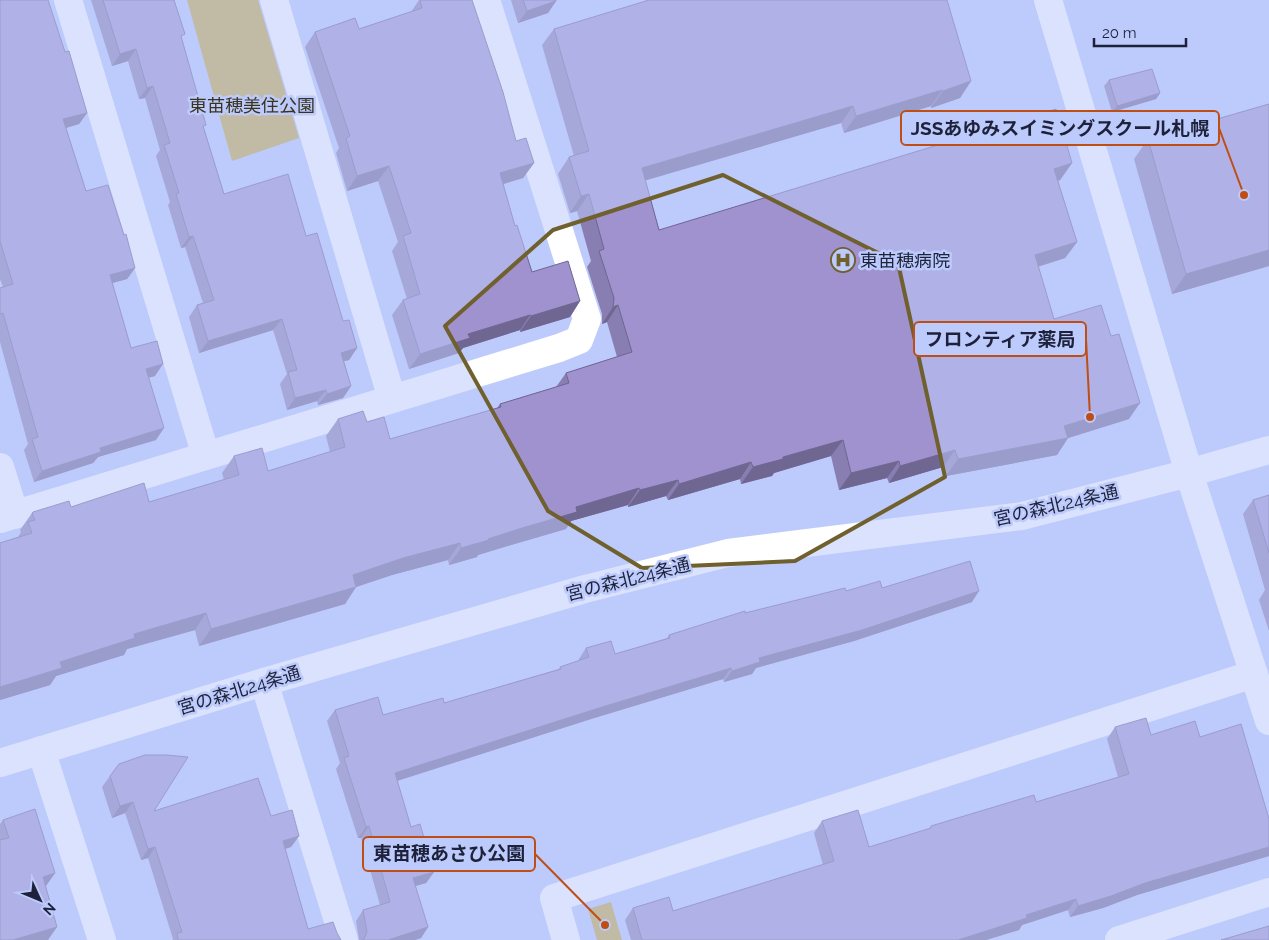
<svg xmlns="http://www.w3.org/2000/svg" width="1269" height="940" viewBox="0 0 1269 940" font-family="Raleway,'Noto Sans JP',sans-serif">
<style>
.park{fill:#c5a83f}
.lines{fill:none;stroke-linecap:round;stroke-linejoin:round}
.street{stroke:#fff;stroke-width:28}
.secondary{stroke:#fff;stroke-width:28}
.wall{fill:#897eb2}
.shaded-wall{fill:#6f6691}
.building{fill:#9f92cf;stroke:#6f6691}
.marked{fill:none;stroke:#6f602e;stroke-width:4;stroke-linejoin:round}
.labels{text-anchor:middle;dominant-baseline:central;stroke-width:5;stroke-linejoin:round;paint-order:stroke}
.park-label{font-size:18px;fill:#39331e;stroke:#bdcafc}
.poi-label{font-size:18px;fill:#1d223a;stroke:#bdcafc;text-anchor:start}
.street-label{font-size:18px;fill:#1d223a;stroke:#bdcafc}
.leader{fill:none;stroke:#bf4e15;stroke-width:2}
.callout-dot{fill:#bf4e15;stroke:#bdcafc;stroke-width:2}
.callout{fill:#bdcafc;stroke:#bf4e15;stroke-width:2}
.callout-label{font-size:19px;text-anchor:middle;font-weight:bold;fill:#1d223a}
</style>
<rect width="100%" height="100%" fill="#bdcafc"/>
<!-- park -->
<path class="park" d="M187 0H258L299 138 232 161Z
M611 902 622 940H597L588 909Z"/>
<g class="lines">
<!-- street -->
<path class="street" d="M68 0 206 456
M274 0 392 399
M0 467 15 515
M0 519 559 348 579 340 587 319 486 0
M264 682 344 940
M41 750 102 940
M566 940 554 898 1254 674
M1119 940 1269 892"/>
<!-- secondary -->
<path class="secondary" d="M1048 0 1189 473 1269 721
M0 763 264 682 585 589 728 553 1022 516 1189 473 1269 450"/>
</g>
<!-- wall -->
<path class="wall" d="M0 0 65 52 87 113 79 124 66 128 86 191 124 235 135 268 127 279 112 283 131 348 155 376 148 378 156 440 98 457 93 463 34 482 24 450 28 444 0 342V288L3 287 0 279Z
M91 0H174L182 39 204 129 224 194 306 236 343 321 357 348 349 360 344 361 351 386 343 398 318 405 317 401 287 410 280 384 287 374 273 330 199 353 189 317 197 305 203 303 185 247 181 248 168 205 170 202 156 156 160 150 145 98 139 99 128 61 112 66Z
M419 0H472L516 141 534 163 523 178 503 184 515 226 532 272 580 301 570 317 520 332V330L463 348 459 353 409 369 392 315 403 300 407 299 392 251 398 242 378 181 347 191 336 153 339 148 305 47 315 32 359 29 411 12Z
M511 0H556V1L548 13 518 23Z
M554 29 971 81 960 98 931 108V106L844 133 841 123 645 180 659 230 1072 163 1060 180 1058 181 1077 242 1065 258 1038 267 1054 319 1129 419 1068 438 1057 455 946 476 943 467 889 483 887 478 839 490 831 456 774 473 772 476 741 484 740 479 668 500 666 496 628 507V505L571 521 566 529 511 545 478 555 477 557 449 565 448 560 392 575 356 587 345 604 199 646 195 630 127 649 124 655 56 676 50 685 0 700V543L18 537 21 532 20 530 32 513 71 507 149 502 224 480 222 473 234 456 268 471 330 452 326 436 338 419 367 422 390 439 497 408 500 404 556 387 566 373 617 357 607 322 602 324V314L587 267 591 261 577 211 570 213 558 174 569 157 574 156 542 45Z
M1109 80 1160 93 1156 99 1112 112 1104 86Z
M1269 104V266L1172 294 1134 159 1148 139Z
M1269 495V631L1259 600 1265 590 1243 514 1253 500Z
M882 588 972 602 854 641 756 668 752 674 724 682 723 679 591 719 397 781 411 827 434 872 426 883 415 886 428 927 421 938 415 940H359L356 921 363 910 380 905 361 838H358L336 769 340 763 327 721 335 710 383 715 444 703 559 669 560 667 579 661V659L586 648 615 654 667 638 669 635 745 613 846 591Z
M1115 727 1151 735 1200 737 1269 856 1137 895 1103 908 1070 917 1068 910 1022 925 1019 930 986 940H631L625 920 633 908 673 911 823 865 814 833 822 821 869 847 929 829 931 826 1036 802 1118 777 1107 739Z
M110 776 154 811 271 816 299 836 291 847 285 849 308 929 337 933 341 940H172L173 939 148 858 141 860 125 813 112 818 102 787Z
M3 820 55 873 46 886 0 940V824Z"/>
<!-- shaded-wall -->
<path class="shaded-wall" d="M556 1 548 13 518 23 527 11Z
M136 49 128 61 112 66 120 54Z
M971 81 960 98 931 108 943 91Z
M153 86 145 98 139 99 147 88Z
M942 90 931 106 844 133 856 116Z
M1160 93 1156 99 1112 112 1117 106Z
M853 106 841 123 630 185 642 168Z
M87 113 79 124 55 131 63 119Z
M534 163 523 178 490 188 500 173Z
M1072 163 1060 180 1042 186 1054 169Z
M389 166 378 181 347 191 357 176Z
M589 194 577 211 570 213 581 196Z
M193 236 185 247 181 248 189 237Z
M1077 242 1065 258 1023 271 1035 255Z
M1269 250V266L1172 294 1186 274Z
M135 268 127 279 102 286 110 275Z
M580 301 570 317 520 332 531 316Z
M618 305 607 322 602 324 613 307Z
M530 315 520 330 463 348 459 353 409 369 420 354 468 334Z
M282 319 273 330 199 353 208 341Z
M357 348 349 360 333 364 341 353Z
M163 364 155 376 138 380 146 369Z
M351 386 343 398 318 405 327 394Z
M326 390 317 401 287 410 295 398Z
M1140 403 1129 419 1065 439 1068 438 1057 455 946 476 958 459 1064 426Z
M164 428 156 440 98 457 93 463 34 482 42 471 100 448Z
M843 440 831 456 774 473 772 476 741 484 753 467 783 457Z
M955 450 943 467 889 483 900 466Z
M899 461 887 478 839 490 851 473Z
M751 462 740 479 668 500 679 484Z
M678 480 666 496 628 507 640 490Z
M639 488 628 505 571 521 566 529 511 545 478 555 477 557 449 565 461 548 488 539 576 507Z
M460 543 448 560 392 575 356 587 345 604 199 646 211 629 353 575 403 558Z
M979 591 972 602 854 641 756 668 752 674 724 682 732 671 759 658Z
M206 613 195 630 127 649 124 655 56 676 50 685 0 700V687L60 662 134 634Z
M731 668 723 679 591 719 387 784 395 773 599 708Z
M133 802 125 813 112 818 120 806Z
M369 826 361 838H358L366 827Z
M299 836 291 847 275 852 283 841Z
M155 847 148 858 141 860 148 849Z
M1269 847V856L1137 895 1103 908 1070 917 1078 906 1145 883Z
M434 872 426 883 405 889 413 878Z
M55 873 45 887 43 877Z
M1076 899 1068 910 1022 925 1019 930 986 940H958L1026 915Z
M57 927 48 940H13Z
M428 927 421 938 415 940H388Z"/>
<!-- building -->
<path class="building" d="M0 0H48L65 52 69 51 87 113 63 119 86 191 108 185 124 235 126 234 135 268 110 275 131 348 157 341 163 364 146 369 164 428 100 448 101 452 42 471 32 439 38 437 3 313 0 314V288L13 284 0 241Z
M103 0H174L185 34 181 36 206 125 203 126 224 194 288 174 306 236 317 233 343 321 349 320 357 348 341 353 351 386 327 394 326 390 295 398 288 372 297 370 282 319 208 341 197 305 214 300 193 236 189 237 176 194 179 193 164 145 170 143 153 86 147 88 136 49 120 54Z
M420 0H472L503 92 516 141 526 138 534 163 500 173 515 226 517 225 532 272 568 261 580 301 531 316 530 315 468 334 470 338 420 354 403 300 420 294 403 236 411 233 389 166 357 176 346 138 350 136 315 32 355 18 359 29 422 8Z
M523 0H556V1L527 11Z
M649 0H947L971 81 943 91 942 90 856 116 853 106 642 168 659 230 1056 109 1072 163 1054 169 1077 242 1035 255 1054 319 1101 305 1111 336 1119 334 1140 403 1064 426 1068 438 958 459 955 450 900 466 899 461 851 473 843 440 783 457V459L753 467 751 462 679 484 678 480 640 490 639 488 576 507 577 512 522 528 488 539 489 540 461 548 460 543 403 558 353 575 356 587 211 629 206 613 134 634 135 638 60 662 62 668 0 687V543L32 533 28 522 35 520 32 513 33 512 69 501 71 507 144 483 149 502 239 475 234 456 262 448 268 471 345 447 338 419 363 411 367 422 384 417 390 439 501 407 500 404 569 383 566 373 632 352 618 305 613 307 614 298 599 251 604 249 589 194 581 196 569 157 589 151 554 29Z
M1152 69 1160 93 1117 106 1109 80Z
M1269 104V250L1186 274 1148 139Z
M1269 495V553L1253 500Z
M970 561 979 591 862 630 759 658 760 662 732 671 731 668 599 708 395 773 411 827 420 824 434 872 413 878 428 927 388 940H362L364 939 367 932 363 910 390 902 369 826 366 827 344 758 349 756 335 710 378 697 383 715 443 698 444 703 561 669 560 667 589 657 586 648 611 641 615 654 670 638 669 635 745 611V613L845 588 846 591 880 581 882 588Z
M1146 718 1151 735 1195 721 1200 737 1241 724 1269 819V847L1145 883 1111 896 1078 906 1076 899 1026 915 1027 918 958 940H642L633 908 669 897 673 911 834 861 822 821 858 810 869 847 931 828V826L1034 795 1036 802 1129 774 1115 727Z
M145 755H166L188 757 154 811 258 778 271 816 292 810 299 836 283 841 308 929 333 922 337 933 341 940H178L177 933 182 932 155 847 148 849 133 802 120 806 110 776 119 764Z
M35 809 55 873 43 877 57 927 13 940H0V840L9 838 3 820Z
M1269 926V940H1221Z"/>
<!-- marked area -->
<path d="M0 0H1269V940H0ZM723 175 898 263 945 477 795 561 642 568 548 511 445 326 553 230Z" fill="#bdcafc" fill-opacity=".55" fill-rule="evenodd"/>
<path class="marked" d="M723 175 898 263 945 477 795 561 642 568 548 511 445 326 553 230Z"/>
<!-- icons -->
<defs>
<symbol id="hospital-ring" viewBox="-11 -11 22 22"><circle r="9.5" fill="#bdcafc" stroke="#6f602e" stroke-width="1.5"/><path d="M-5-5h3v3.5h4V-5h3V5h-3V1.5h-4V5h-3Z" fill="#6f602e"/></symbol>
</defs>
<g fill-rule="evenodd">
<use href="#hospital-ring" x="829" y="246" width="28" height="28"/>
</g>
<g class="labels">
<!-- park labels -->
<g class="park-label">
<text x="252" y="105">東苗穂美住公園</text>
</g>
<!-- poi labels -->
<g class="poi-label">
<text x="860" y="260">東苗穂病院</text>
</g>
<!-- street labels -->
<g class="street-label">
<text transform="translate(1056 505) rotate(-13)">宮の森北24条通</text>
<text transform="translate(628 579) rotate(-14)">宮の森北24条通</text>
<text transform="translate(239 690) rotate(-17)">宮の森北24条通</text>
</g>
</g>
<!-- callouts -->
<path class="leader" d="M1244 195L1219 128M1090 417L1086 339M605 925L535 854"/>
<g class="callout-dot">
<circle cx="1244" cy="195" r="5"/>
<circle cx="1090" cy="417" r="5"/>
<circle cx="605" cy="925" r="5"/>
</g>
<g class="callout">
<rect x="901" y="111" width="318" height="34" rx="5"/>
<rect x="914" y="322" width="172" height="34" rx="5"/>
<rect x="363" y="837" width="172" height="34" rx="5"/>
</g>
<g class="callout-label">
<text x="1060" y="135">JSSあゆみスイミングスクール札幌</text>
<text x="1000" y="346">フロンティア薬局</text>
<text x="449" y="860">東苗穂あさひ公園</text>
</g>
<!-- north arrow -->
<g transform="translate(40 900) rotate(134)" stroke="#bdcafc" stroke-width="4" paint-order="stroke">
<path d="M0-4L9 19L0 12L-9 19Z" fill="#1d223a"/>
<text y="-8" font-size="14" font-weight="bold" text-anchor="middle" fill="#1d223a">N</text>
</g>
<!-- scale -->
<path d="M1094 38v8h92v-8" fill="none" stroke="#1d223a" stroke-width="2.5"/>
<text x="1102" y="38" font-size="15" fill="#1d223a" stroke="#bdcafc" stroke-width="4" paint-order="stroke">20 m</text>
</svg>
